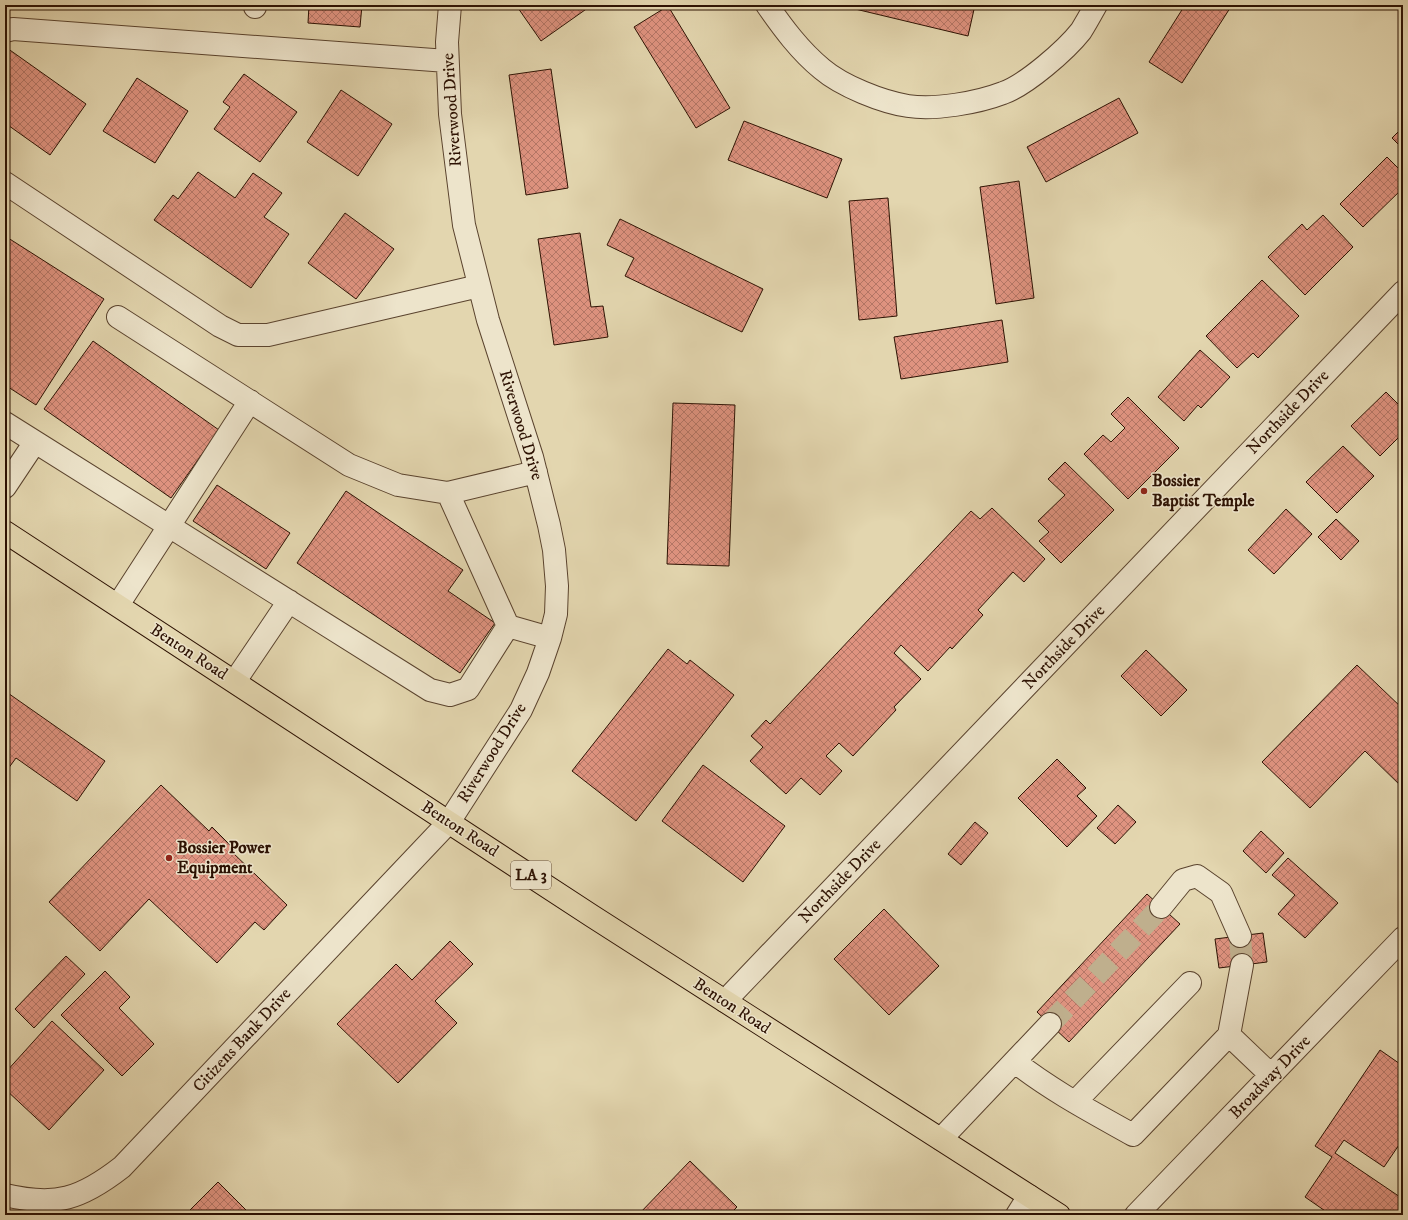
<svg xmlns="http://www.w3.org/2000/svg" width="1408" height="1220" viewBox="0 0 1408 1220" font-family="'IM FELL DW Pica',serif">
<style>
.building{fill:url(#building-cross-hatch);stroke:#2d1203}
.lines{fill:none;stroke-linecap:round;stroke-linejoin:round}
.minor-tunnel{stroke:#bfaf8d;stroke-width:22;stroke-dasharray:22 11;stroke-linecap:butt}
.minor-casing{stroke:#5a432e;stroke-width:24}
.major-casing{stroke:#2d1203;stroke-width:24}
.minor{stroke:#ede4cb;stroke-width:22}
.major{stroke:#e3d6af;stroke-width:22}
.poi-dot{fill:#8f2418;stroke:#ede4cb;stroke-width:1.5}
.labels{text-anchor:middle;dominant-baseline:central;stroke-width:3;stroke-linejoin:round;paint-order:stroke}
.shield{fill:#ede4cb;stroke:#67513f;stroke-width:1}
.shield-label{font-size:16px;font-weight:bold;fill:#2d1203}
.street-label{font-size:17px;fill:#2d1203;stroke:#ede4cb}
.poi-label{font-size:17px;font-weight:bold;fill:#2d1203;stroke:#ede4cb;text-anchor:start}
</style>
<defs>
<pattern id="building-cross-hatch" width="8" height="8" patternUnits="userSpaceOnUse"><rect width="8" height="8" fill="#df9380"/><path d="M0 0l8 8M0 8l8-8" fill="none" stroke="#b57767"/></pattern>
</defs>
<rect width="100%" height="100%" fill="#e3d6af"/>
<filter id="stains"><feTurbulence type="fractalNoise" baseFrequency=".005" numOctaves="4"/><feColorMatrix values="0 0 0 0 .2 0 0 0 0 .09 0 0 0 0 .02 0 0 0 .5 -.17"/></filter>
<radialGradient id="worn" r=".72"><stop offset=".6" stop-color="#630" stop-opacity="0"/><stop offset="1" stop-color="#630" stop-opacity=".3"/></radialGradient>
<!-- building -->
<path class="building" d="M309 5H362L360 27 308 23Z
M521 5H592L541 41 518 8Z
M852 5H975L968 36 851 8Z
M1185 5H1232L1182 83 1149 62Z
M668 6 730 108 696 128 634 27Z
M7 48 86 104 50 155 5 123V50Z
M551 69 568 188 526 195 509 75Z
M244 74 297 112 260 162 214 129 230 107 223 102Z
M137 78 188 111 155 163 103 131Z
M341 90 392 124 358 176 307 142Z
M1119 98 1138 133 1046 182 1027 147Z
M744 121 842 159 827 198 728 160Z
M1403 127V149L1392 138Z
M1387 157 1403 173V188L1363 227 1340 204Z
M198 172 235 198 253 173 282 193 264 217 289 234 251 288 154 220 173 195 178 199Z
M1019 181 1034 298 996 304 980 187Z
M888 198 897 316 859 320 849 201Z
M345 213 394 249 356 299 308 263Z
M1323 215 1353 247 1305 295 1268 257 1302 224 1307 230Z
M620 219 763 289 742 332 625 276 634 258 607 245Z
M580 233 591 307 603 306 608 337 554 345 538 239Z
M5 236 104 299 36 405 5 385Z
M1262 280 1299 316 1258 358 1253 353 1237 368 1206 336Z
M1002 320 1008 362 901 379 894 337Z
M93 341 219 430 171 498 44 409Z
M1200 350 1230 377 1201 408 1198 405 1184 421 1158 397Z
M1386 392 1403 409V433L1380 456 1351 426Z
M1128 397 1179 448 1128 499 1084 454 1103 435 1111 442 1125 428 1111 414Z
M673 403 735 405 729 566 667 564Z
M1343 446 1374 476 1337 513 1306 482Z
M1065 462 1114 510 1061 563 1039 541 1049 532 1038 521 1065 495 1048 479Z
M217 485 290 533 266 569 193 521Z
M346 491 463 570 448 591 495 623 460 673 297 563Z
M992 508 1045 559 1024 582 1013 572 978 610 983 615 952 649 950 647 928 671 901 645 894 653 921 679 894 707 896 710 853 756 839 743 826 756 842 771 820 795 801 778 786 794 750 761 763 747 751 736 766 720 770 724 971 511 980 519Z
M1286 509 1312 534 1274 574 1248 550Z
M1336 519 1359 541 1341 560 1318 537Z
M668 649 687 664 690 660 734 695 636 821 572 771Z
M1146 650 1187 690 1161 716 1121 676Z
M1357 665 1403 709V788L1365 751 1310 808 1262 762Z
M5 691 105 761 77 801 16 758 5 773Z
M1057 759 1086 788 1077 796 1097 816 1067 847 1018 798Z
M703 765 785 826 743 882 662 821Z
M161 785 209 831 212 827 233 848 231 851 287 905 264 930 255 922 217 963 149 899 100 951 49 902Z
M1118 805 1136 822 1115 844 1097 828Z
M975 822 988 833 961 865 948 854Z
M1261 831 1284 853 1266 873 1243 851Z
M1288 858 1338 903 1305 938 1278 914 1295 895 1272 875Z
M1147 894 1180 924 1069 1042 1037 1012Z
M884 909 939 966 889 1015 834 959Z
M1263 933 1267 962 1219 968 1215 939Z
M450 941 473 964 435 1001 457 1023 398 1083 337 1024 396 964 412 980Z
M66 956 85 974 34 1028 15 1009Z
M105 971 130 997 119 1008 154 1044 122 1076 61 1015Z
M52 1021 104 1070 49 1130 5 1089V1073Z
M1380 1050 1403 1066V1105L1400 1110 1403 1113V1139L1384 1167 1344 1140 1335 1153 1403 1199V1215H1331L1305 1197 1332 1157 1315 1146Z
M690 1161 737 1207 729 1215H638Z
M218 1182 251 1215H185Z"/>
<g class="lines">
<!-- minor-tunnel -->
<path class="minor-tunnel" d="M1240 936 1242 965
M1050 1024 1161 907"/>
<defs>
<path id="minor" d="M767 5C783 28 800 51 822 69 842 86 882 102 908 106 935 110 977 103 1003 93 1026 85 1066 50 1081 31 1086 23 1091 14 1096 5
M255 7V5
M5 31 13 29 447 61
M5 183 220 326 238 335H268L479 286
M118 317 349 465 398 485 448 493
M5 423 430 690 450 695 468 689 508 626
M5 487 35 442
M118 605 250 401
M508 626 448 493 536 472
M508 626 550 638
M235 681 289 601
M1161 907 1183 880 1197 876 1221 893 1240 936
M725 1001 1403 292
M1229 1035 1271 1075
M1015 1062C1052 1091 1092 1112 1133 1135L1229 1035 1242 965
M1075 1102 1190 983
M941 1139 1050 1024
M5 1195C56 1207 81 1199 122 1167L449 822 521 710 538 673 550 638 556 614 557 586 554 550 549 525 532 457 488 320 464 225 450 114 447 42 450 5
M1017 1215 1029 1196
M1136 1215 1403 938"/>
<path id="major" d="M5 532 592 916 1059 1215"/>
</defs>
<!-- minor casing -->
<use href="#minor" class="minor-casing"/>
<!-- major casing -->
<use href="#major" class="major-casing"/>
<!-- minor -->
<use href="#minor" class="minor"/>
<!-- major -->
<use href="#major" class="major"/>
</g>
<!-- markers -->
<g class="poi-dot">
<circle cx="1144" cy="491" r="4"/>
<circle cx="169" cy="858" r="4"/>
</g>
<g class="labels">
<!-- shield labels -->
<rect class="shield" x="511" y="861" width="40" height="28" rx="3"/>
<g class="shield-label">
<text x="531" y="875">LA 3</text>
</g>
<!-- street labels -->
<g class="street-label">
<text transform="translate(452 110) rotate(-94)">Riverwood Drive</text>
<text transform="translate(1288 412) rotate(-46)">Northside Drive</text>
<text transform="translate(521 425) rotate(73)">Riverwood Drive</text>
<text transform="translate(1064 647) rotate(-46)">Northside Drive</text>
<text transform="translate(189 652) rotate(33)">Benton Road</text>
<text transform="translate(492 753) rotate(-58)">Riverwood Drive</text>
<text transform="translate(460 829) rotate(33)">Benton Road</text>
<text transform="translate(840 881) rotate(-46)">Northside Drive</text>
<text transform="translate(732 1006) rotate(33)">Benton Road</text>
<text transform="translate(242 1040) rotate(-47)">Citizens Bank Drive</text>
<text transform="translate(1270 1077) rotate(-46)">Broadway Drive</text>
</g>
<!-- poi labels -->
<g class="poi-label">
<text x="1152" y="481">Bossier<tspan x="1152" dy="20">Baptist Temple</tspan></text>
<text x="177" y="848">Bossier Power<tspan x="177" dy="20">Equipment</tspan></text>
</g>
</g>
<!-- margin -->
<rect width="1408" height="1220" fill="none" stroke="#e3d6af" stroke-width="20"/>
<rect x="6" y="6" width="1396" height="1208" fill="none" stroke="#2d1203" stroke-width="2"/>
<rect x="10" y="10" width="1388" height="1200" fill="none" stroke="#2d1203"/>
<rect width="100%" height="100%" filter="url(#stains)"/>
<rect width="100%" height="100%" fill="url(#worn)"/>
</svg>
